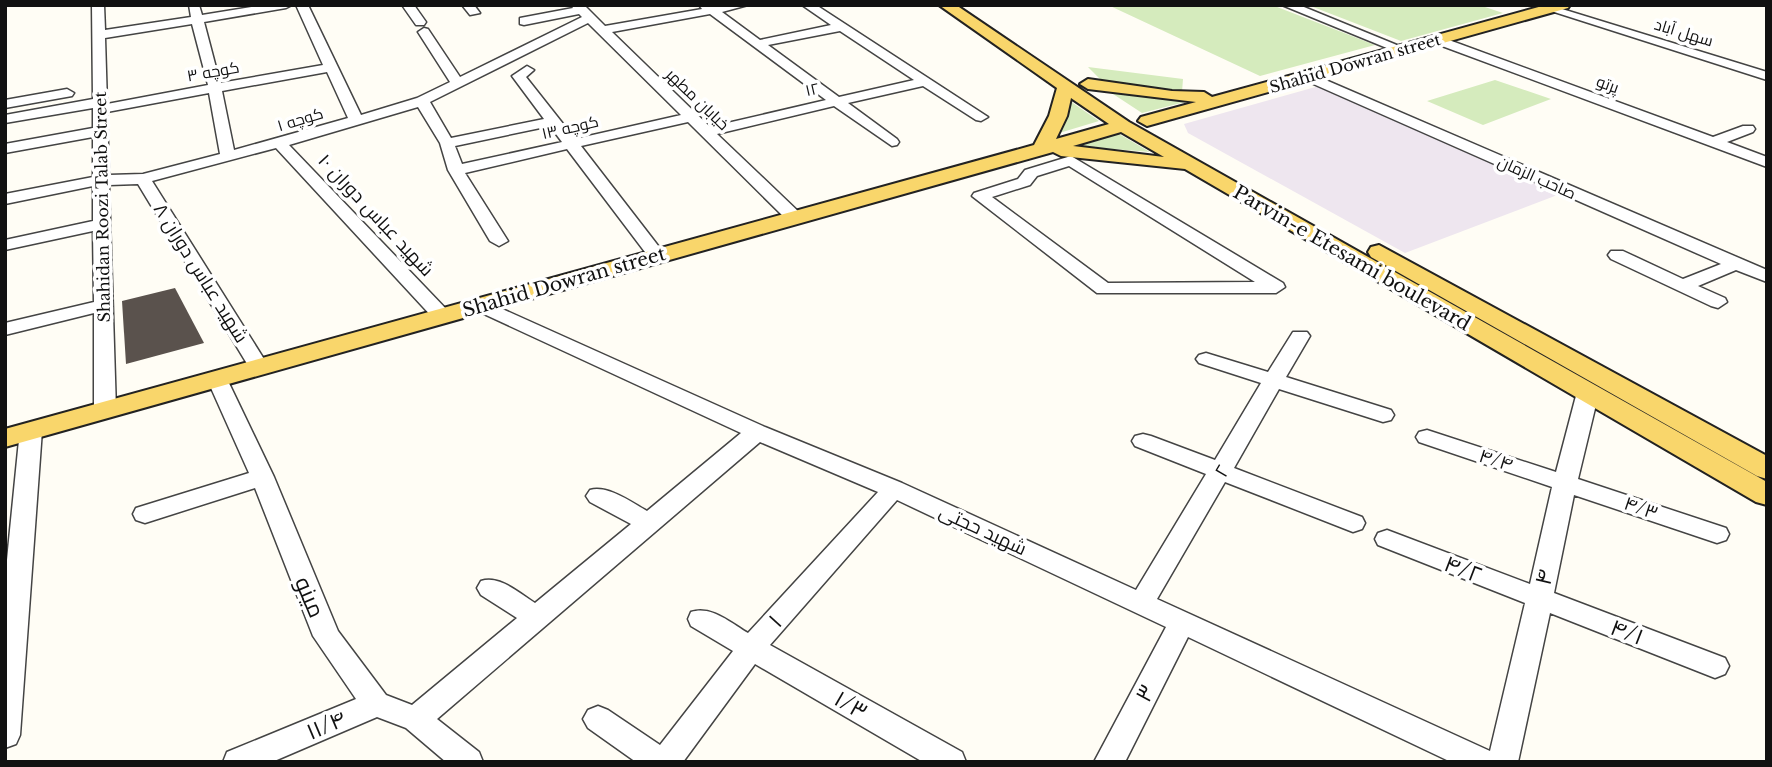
<svg xmlns="http://www.w3.org/2000/svg" width="1772" height="767" viewBox="0 0 1772 767" font-family="'Libre Baskerville',Cairo,serif">
<style>
.industrial{fill:#eee6ef}
.green{fill:#d5ebbd}
.building{fill:#5a524d}
.lines{fill:none;stroke-linecap:round;stroke-linejoin:round}
.minor-casing{stroke:#444;stroke-width:3}
.major-casing{stroke:#222;stroke-width:4}
.minor{fill:#fff;fill-rule:evenodd}
.major{fill:#f9d66b;fill-rule:evenodd}
.labels{text-anchor:middle;dominant-baseline:central;stroke-width:7;stroke-linejoin:round;paint-order:stroke}
.far-street-label{font-size:16px;fill:#111;stroke:#fff}
.street-label{font-size:19px;fill:#111;stroke:#fff}
.near-street-label{font-size:23px;fill:#111;stroke:#fff}
</style>
<rect width="100%" height="100%" fill="#fffdf5"/>
<!-- industrial -->
<path class="industrial" d="M1319 86 1560 194 1405 253 1188 133 1184 124Z"/>
<!-- green -->
<path class="green" d="M1108 5H1272L1375 45 1260 76Z
M1308 5H1479L1503 13 1401 41Z
M1088 67 1183 79 1182 92 1101 80Z
M1495 80 1551 99 1483 125 1427 101Z
M1110 92 1185 102 1142 113Z
M1070 101 1099 121 1056 134Z
M1119 134 1150 152 1076 146Z"/>
<!-- building -->
<path class="building" d="M175 288 204 343 126 364 122 301Z"/>
<g class="lines">
<defs>
<path id="minor" d="M92 5H104L105 30 191 17 189 5H199L202 15 263 5H292L286 8 204 22 220 83 323 65 296 5H308L361 115 417 98 450 82 418 32 424 28 428 29 460 77 582 17 579 14 524 25 520 24V18L573 8 571 5H584L605 26 702 9 699 5H748L722 12 760 40 831 25 802 5H816L988 117 981 121 976 120 923 86 848 103 897 139 899 142 897 145 892 146 834 106 717 134 801 214 803 218 801 222H789L688 122 581 146 666 256 657 261 651 260 567 149 465 173 508 241 499 246 490 241 448 170 440 143 418 107 289 145 449 312 452 316 442 322 435 320 276 148 152 181 269 367 266 371H252L249 367 138 184 109 185 116 410 113 415H97L94 410V313L5 335V323L94 302 93 231 5 250V240L93 221V186L5 204V194L93 177V137L5 153V144L93 128V108L5 123V115L93 99ZM710 14 826 100 710 127 612 32ZM588 23 681 115 575 139 526 77 534 70 527 66 512 76 544 119 451 138 430 102ZM192 24 208 85 107 104 105 38ZM840 31 914 80 839 97 768 45ZM327 72 348 118 234 150 222 91ZM209 93 220 154 143 174 109 175 107 112ZM550 126 562 142 462 164 455 146Z
M402 5H414L426 22 424 25H416Z
M462 5H474L480 13 470 15Z
M1282 5H1299L1409 50 1407 53H1399Z
M1549 5 1767 72V80L1548 10 1546 8Z
M1438 36 1713 137 1743 126H1753L1755 129 1753 132 1727 142 1767 157V167L1434 43V37Z
M1307 72 1767 270V282L1736 270 1698 286 1725 298 1727 302 1718 308 1711 306 1611 259 1608 255 1611 251H1623L1683 279 1721 264 1302 79V73Z
M67 89 74 93 72 96 5 108V100Z
M1071 156 1283 283 1285 287 1276 293H1097L972 196 974 193 1018 179 1025 170ZM1069 166 1255 282 1108 283 992 197 1030 185 1037 176Z
M480 299 765 427 902 483 1136 590 1206 474 1135 446 1132 441 1135 436 1143 434 1151 436 1215 460 1261 383 1199 363 1196 359 1199 355 1206 353 1268 372 1293 332H1307L1310 336 1286 377 1391 410 1394 415 1391 420 1383 422 1279 389 1234 468 1362 517 1365 523 1362 529 1353 532 1225 482 1157 599 1490 751 1525 603 1378 545 1375 539 1378 533 1387 530 1530 584 1552 487 1419 442 1416 437 1419 432 1427 430 1556 472 1577 392 1581 387H1595L1599 392 1578 479 1726 528 1729 534 1726 540 1717 543 1574 495 1554 593 1725 658 1729 666 1725 674 1715 678 1550 613 1518 762H1451L1188 637 1125 762H1094L1166 627 897 500 770 645 962 752 966 762H923L755 664 683 762H636L588 728 583 719 588 710 598 706 608 710 660 745 733 651 691 626 688 619 691 612C711 605 731 623 748 633L878 492 760 442 437 719 479 752 483 762H446L406 728 377 717 272 762H223L227 752 356 699 313 636 255 488 145 523 136 520 133 514 136 508 249 473 207 379 210 374H224L227 379 274 477 338 631 386 695 412 705 517 618 481 595 477 588 481 581C500 575 519 593 535 603L631 524 590 502 586 496 590 490C608 485 631 502 647 511L741 433 473 309 470 305 473 301Z
M31 423 39 425 42 430 20 735 16 744 5 748V580L20 430 23 425Z"/>
<path id="major" d="M939 5H956L1129 122 1767 482V505L1756 502 1185 169 1061 156 1053 152 5 447V429L1034 145 1049 116 1057 88ZM1071 98 1109 124 1056 139 1067 116ZM1121 132 1164 157 1073 146Z
M1546 5H1570L1568 8 1147 126 1138 121 1141 117 1196 102 1088 89 1080 84 1088 79 1172 91 1204 92 1212 97Z
M1379 245 1767 456V479L1757 476 1371 257 1368 252 1371 247Z"/>
</defs>
<!-- minor casing -->
<use href="#minor" class="minor-casing"/>
<!-- major casing -->
<use href="#major" class="major-casing"/>
<!-- minor -->
<use href="#minor" class="minor"/>
<!-- major -->
<use href="#major" class="major"/>
</g>
<g class="labels">
<!-- far-street labels -->
<g class="far-street-label">
<text transform="translate(1684 32) rotate(17)">سهل آباد</text>
<text transform="translate(1355 63) rotate(-16)">Shahid Dowran street</text>
<text transform="translate(213 71) rotate(-10)">کوچه ۳</text>
<text transform="translate(1608 84) rotate(20)">پرتو</text>
<text transform="translate(812 89) rotate(-13)">۱۲</text>
<text transform="translate(698 99) rotate(44)">خیابان مطهر</text>
<text transform="translate(300 119) rotate(-17)">کوچه ۱</text>
<text transform="translate(570 127) rotate(-13)">کوچه ۱۳</text>
<text transform="translate(1537 177) rotate(24)">صاحب الزمان</text>
<text transform="translate(102 207) rotate(-91)">Shahidan Roozi Talab Street</text>
</g>
<!-- street labels -->
<g class="street-label">
<text transform="translate(376 215) rotate(47)">شهید عباس دوران ۱۰</text>
<text transform="translate(1352 258) rotate(30)">Parvin-e Etesami boulevard</text>
<text transform="translate(201 273) rotate(58)">شهید عباس دوران ۸</text>
<text transform="translate(564 282) rotate(-16)">Shahid Dowran street</text>
<text transform="translate(1496 460) rotate(18)">۴/۴</text>
<text transform="translate(1222 471) rotate(-59)">۲</text>
<text transform="translate(1641 508) rotate(19)">۴/۳</text>
<text transform="translate(983 530) rotate(25)">شهید حجتی</text>
</g>
<!-- near-street labels -->
<g class="near-street-label">
<text transform="translate(1463 569) rotate(21)">۴/۲</text>
<text transform="translate(1544 577) rotate(-77)">۴</text>
<text transform="translate(310 597) rotate(67)">مینو</text>
<text transform="translate(775 621) rotate(-48)">۱</text>
<text transform="translate(1627 632) rotate(21)">۴/۱</text>
<text transform="translate(1145 693) rotate(-62)">۳</text>
<text transform="translate(851 705) rotate(30)">۱/۳</text>
<text transform="translate(326 725) rotate(-23)">۱۱/۴</text>
</g>
</g>
<!-- border -->
<rect width="1772" height="767" fill="none" stroke="#111111" stroke-width="14"/>
</svg>
